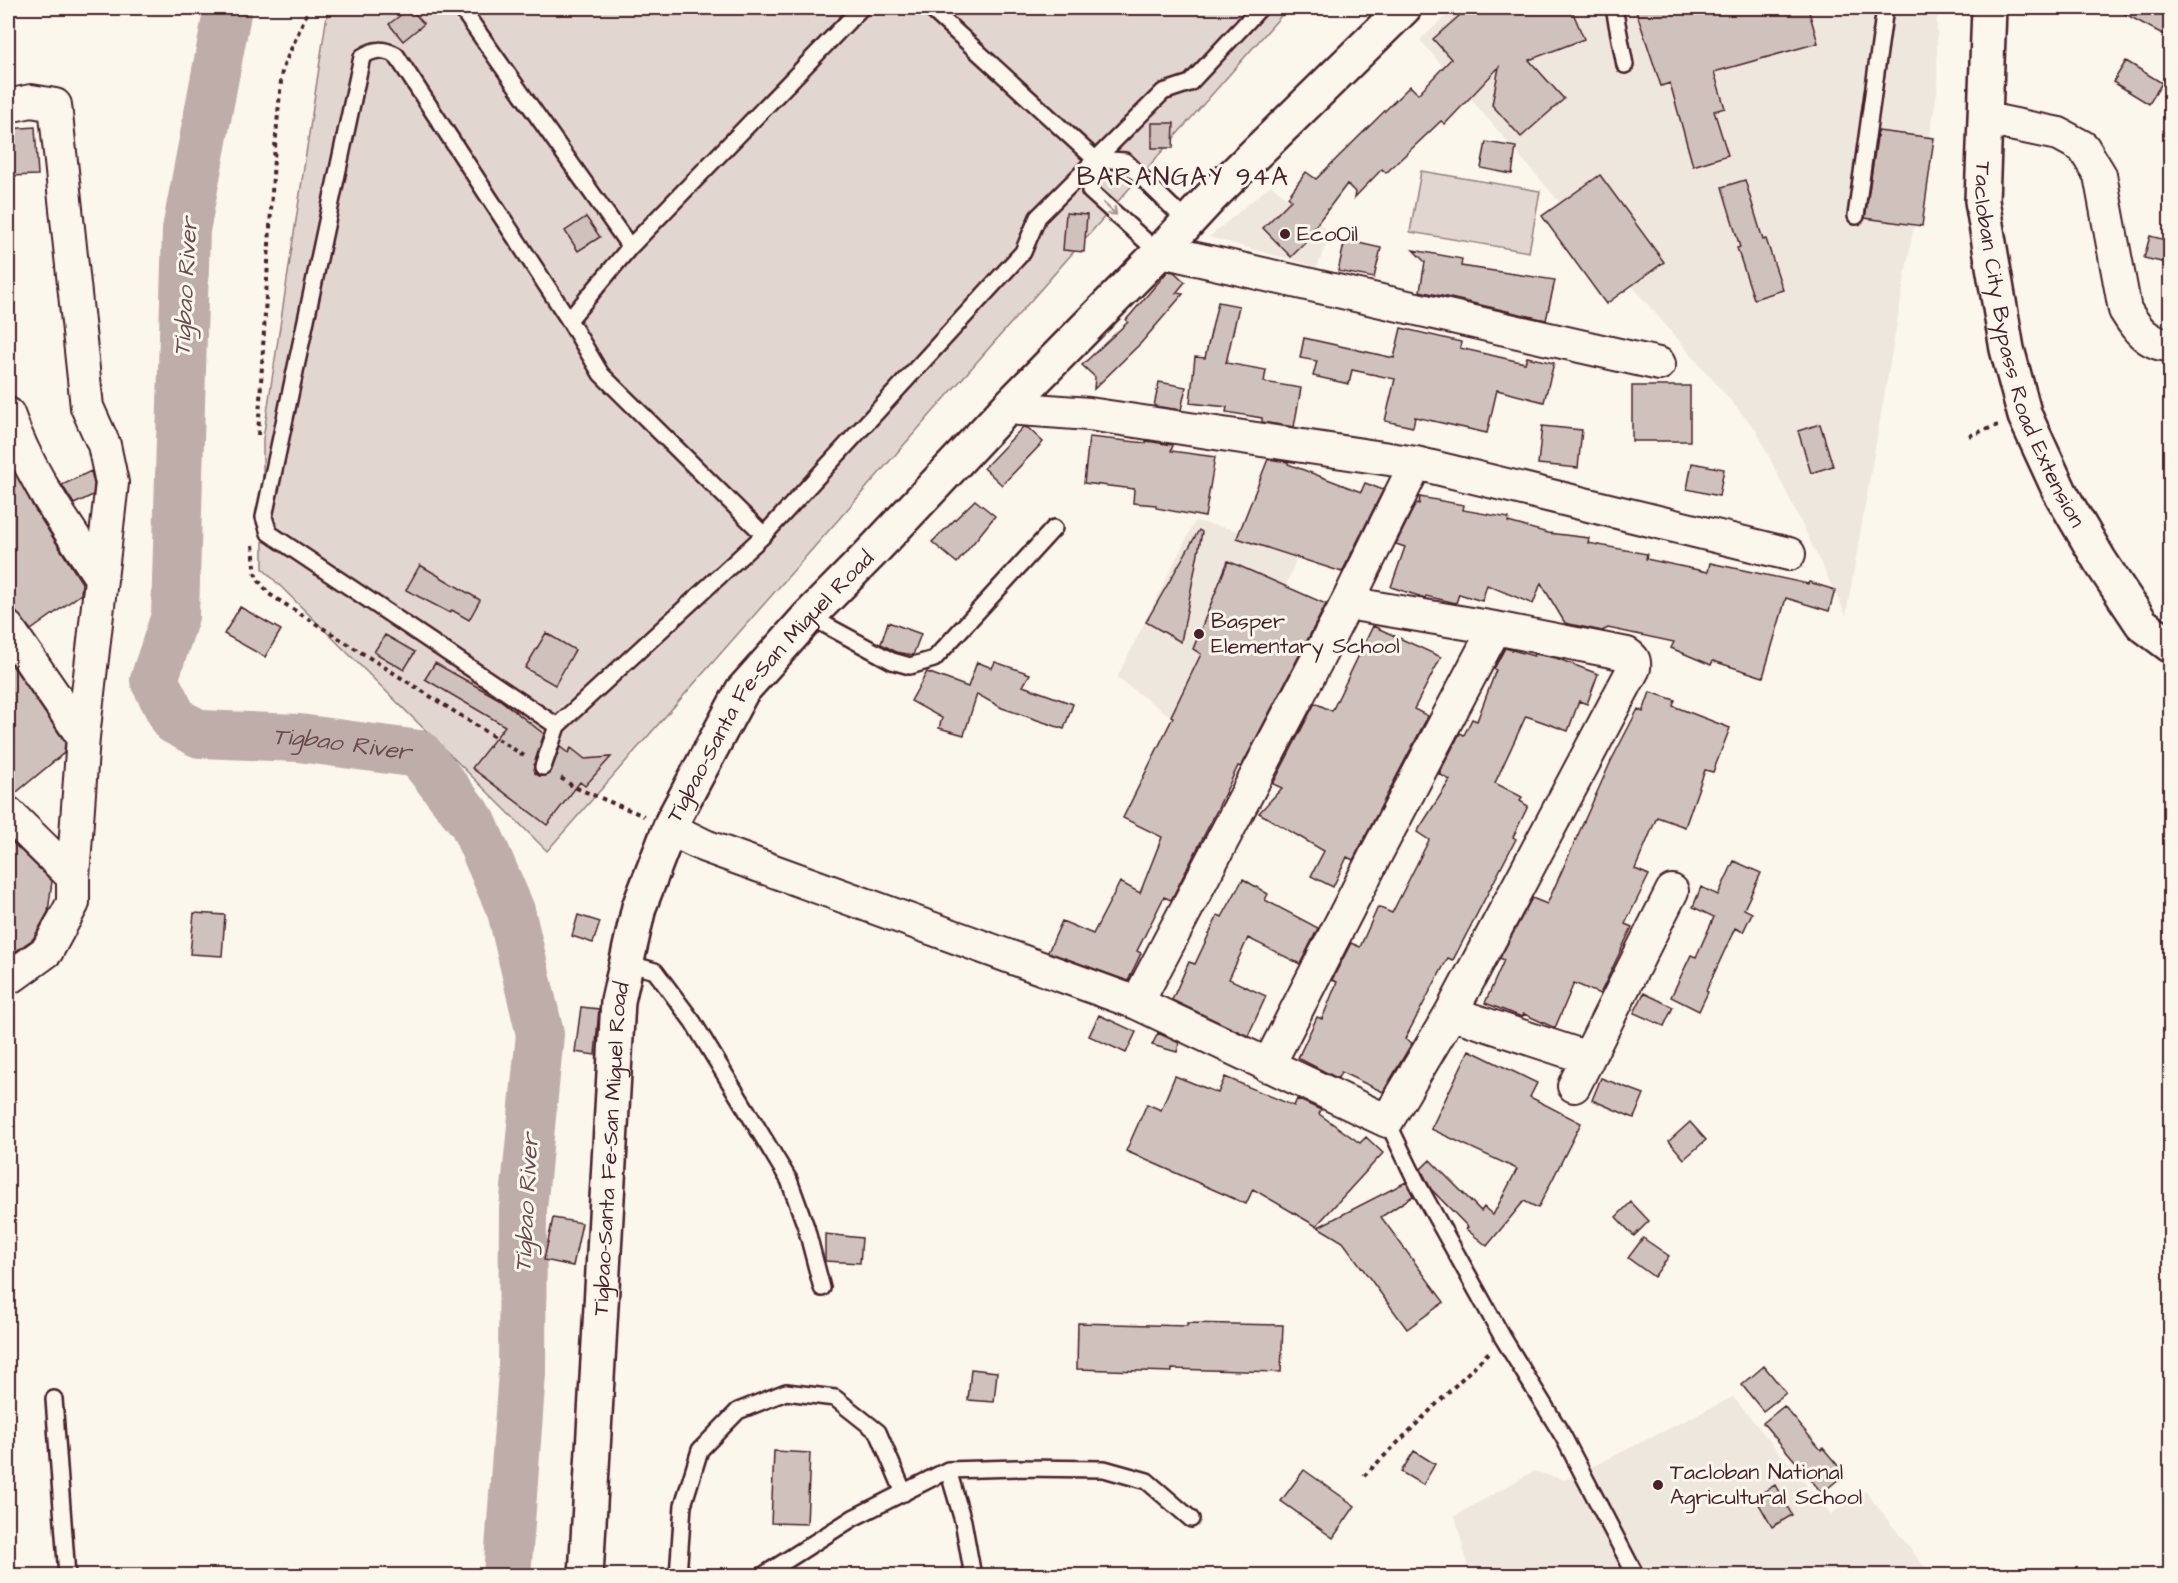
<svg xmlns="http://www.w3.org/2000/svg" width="2178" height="1583" viewBox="0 0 2178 1583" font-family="'Architects Daughter',sans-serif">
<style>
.built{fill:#eee7de}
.green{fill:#e2d7d0;stroke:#967b7e;stroke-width:1.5}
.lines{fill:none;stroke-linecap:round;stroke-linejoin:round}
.river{stroke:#bfadaa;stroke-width:48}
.building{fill:#cfc2bc;stroke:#4a1f2b;stroke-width:1.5}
.service-casing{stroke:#4a1f2b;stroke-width:20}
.minor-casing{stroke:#4a1f2b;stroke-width:36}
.secondary-casing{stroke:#4a1f2b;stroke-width:38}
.trunk-casing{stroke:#4a1f2b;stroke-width:38}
.path{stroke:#4a1f2b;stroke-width:4;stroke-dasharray:4.5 4.5;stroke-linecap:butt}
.service{stroke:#fbf7ec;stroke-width:15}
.minor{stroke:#fbf7ec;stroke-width:32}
.secondary{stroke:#fbf7ec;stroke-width:33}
.trunk{stroke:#fbf7ec;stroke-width:33}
.oneway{stroke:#ab9695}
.poi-dot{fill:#4a1f2b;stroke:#fbf7ec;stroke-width:2}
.labels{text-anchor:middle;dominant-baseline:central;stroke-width:6;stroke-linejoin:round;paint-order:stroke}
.poi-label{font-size:22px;fill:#4a1f2b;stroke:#fbf7ec;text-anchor:start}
.street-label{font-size:22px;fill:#4a1f2b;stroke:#fbf7ec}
.water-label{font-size:24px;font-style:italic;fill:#6d4a51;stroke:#fbf7ec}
.quarter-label{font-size:26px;letter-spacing:1.5px;fill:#4a1f2b;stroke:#fbf7ec}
</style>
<rect width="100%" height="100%" fill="#fbf7ec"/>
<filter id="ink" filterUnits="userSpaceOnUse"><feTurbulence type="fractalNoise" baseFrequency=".0167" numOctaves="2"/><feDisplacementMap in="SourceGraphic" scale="12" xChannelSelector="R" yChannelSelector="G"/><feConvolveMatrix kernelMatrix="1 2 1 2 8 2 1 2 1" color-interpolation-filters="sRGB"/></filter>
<g filter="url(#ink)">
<!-- built -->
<path class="built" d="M1455 8H1937V93L1846 615 1756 430 1420 40Z
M1271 185 1331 233 1317 267 1209 237Z
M1195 521 1302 545 1284 590 1204 740 1117 678Z
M1733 1397 1831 1514 1865 1491 1931 1575H1470L1455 1516 1534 1471 1565 1480Z"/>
<!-- green -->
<path class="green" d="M328 8H1288L547 851 263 569V439Z
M1421 171 1540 191 1529 252 1410 232Z"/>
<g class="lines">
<!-- river -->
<path class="river" id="s1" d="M228 8 186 230 175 616 154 680 175 721 200 734 299 738 419 754 473 823 511 911 540 1034 523 1209 522 1373 507 1576"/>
</g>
<!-- building -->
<path class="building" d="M410 8 424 24 403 41 389 24Z
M1468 8H1571L1584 39 1529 60 1564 99 1521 137 1492 105 1499 67 1445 124 1441 121 1386 173 1382 169 1354 198 1355 192 1347 184 1310 233 1314 234 1291 257 1263 228 1291 200 1288 197 1306 172 1316 179 1410 86 1418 94 1451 59 1433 39Z
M1635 8H1808L1818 43 1714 72 1725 108 1714 111 1728 155 1693 166 1670 83 1661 86Z
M2114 8H2170V38Z
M2126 61 2162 83 2149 104 2113 82Z
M1152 123H1174L1173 148H1152Z
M35 127 38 175 8 176V129Z
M1878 131 1934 138 1922 226 1865 218Z
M1486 142 1516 147 1512 174 1481 168Z
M1600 175 1664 262 1606 304 1542 216Z
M1745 180 1763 240 1766 239 1783 290 1754 299 1737 248 1740 247 1722 187Z
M1066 213 1087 215 1084 252 1063 250Z
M586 217 600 237 578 251 565 231Z
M2150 236 2170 241V264L2144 258Z
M1345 240 1381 248 1374 278 1338 271Z
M1413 250 1462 259 1461 266 1555 280 1546 320 1420 291 1425 262Z
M1168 271 1174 272 1185 282 1176 293 1183 294 1141 343 1094 389 1095 377 1082 365 1128 322 1126 320Z
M1218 302 1239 306 1226 363 1266 370 1264 382 1301 388 1294 427 1262 422V418L1226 412 1227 407 1190 403 1195 357 1205 358Z
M1401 328 1461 342 1460 348 1525 363 1527 357 1554 363 1544 402 1497 390 1487 433 1415 417 1413 427 1385 421 1395 379 1352 370 1349 384 1313 376 1317 361 1300 358 1304 338 1394 358Z
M1159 382 1186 387 1181 410 1154 406Z
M1632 386H1690V441H1632Z
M1820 424 1833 466 1811 473 1798 431Z
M1542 426 1582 430 1578 468 1538 464Z
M1023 427 1028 428 1043 442 1002 485 984 468Z
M1089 437 1146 443V441L1173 445 1171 451 1215 457 1205 517 1156 508V505L1133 503 1134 489 1084 483Z
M1268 459 1288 462V464L1361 492 1365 483 1383 490 1342 572 1237 538Z
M8 460 34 508 82 583 81 594 31 630 16 612 8 610Z
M1692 463 1724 469 1719 496 1687 489Z
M91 471 94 484 93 495 74 504 62 485Z
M1420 497 1464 505 1463 510 1509 518 1508 522 1548 533 1589 538 1588 543 1647 554 1646 559 1708 572 1710 563 1808 584 1809 582 1835 590 1829 611 1786 598 1763 677 1713 661 1711 665 1671 648 1674 642 1608 628 1602 631 1565 623 1541 583 1533 604 1487 585 1482 601 1459 594 1456 603 1426 596 1425 598 1391 587 1405 547 1396 544 1416 503 1419 504Z
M975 500 995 516 957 563 932 542Z
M1199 530 1202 532 1181 642 1146 622Z
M1228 561 1326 604 1241 767 1238 766 1216 812 1171 900 1164 897 1137 951 1141 953 1128 981 1048 952 1062 921 1093 934 1120 882 1140 893 1162 837 1123 818 1173 717 1171 716 1201 654 1193 649Z
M420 565 480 600 469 620 452 610 450 613 406 590Z
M240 607 281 630 265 657 224 634Z
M888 622 921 634 913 655 896 652 881 644Z
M1373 626 1441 657 1414 709 1428 716 1353 860 1347 857 1333 887 1311 876 1324 851 1259 813 1282 788 1273 784 1315 703 1332 711Z
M546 633 575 650 555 685 525 668Z
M385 635 415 652 404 670 374 652Z
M1505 648 1534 656 1535 654 1556 658 1598 674 1587 704 1579 701 1568 731 1526 716 1495 783 1522 797 1520 801 1528 806 1513 837 1516 839 1453 960 1448 958 1429 993 1405 1039 1412 1043 1383 1092 1341 1072 1338 1078 1333 1076 1298 1058 1317 1017 1322 1019 1337 982 1332 980 1351 943 1360 947 1378 907 1392 913 1429 840 1417 832 1450 780 1439 774 1460 733 1464 735 1472 719 1477 721 1496 670 1494 669Z
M8 659 65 742 64 753 12 796H8Z
M977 662 992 668 995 662 1030 674 1023 686 1073 704 1064 729 1002 708 977 694 964 735 939 728 942 718 911 701 927 672 968 687Z
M435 663 499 699 544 734 534 764 535 773 539 776H545L550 774 560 747 568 753 571 748 585 759 611 757 585 786 580 782 547 825 472 768 505 726 425 679Z
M1650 692 1675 700 1673 706 1730 728 1713 772 1705 770 1685 827 1657 817 1635 869 1649 875 1625 924 1632 927 1600 994 1574 983 1555 1028 1524 1014 1522 1017 1485 1003 1504 960 1500 958 1532 898 1547 904 1611 761 1638 709 1643 712Z
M8 838 52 881 48 912 33 939 13 953 8 948Z
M1734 861 1761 873 1744 909 1752 913 1743 932 1735 928 1706 991 1708 992 1699 1011 1671 997 1691 955 1696 957 1714 917 1693 907 1701 887 1718 895Z
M1243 879 1268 894 1265 900 1318 928 1300 964 1248 938 1229 979 1266 996 1248 1036 1172 1000 1189 962 1195 964 1218 915 1222 917Z
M194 913 225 915 222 956 190 954Z
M578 915 600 922 593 943 572 936Z
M1644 993 1673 1007 1664 1026 1634 1013Z
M581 1007 599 1009 595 1055 575 1052Z
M1099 1015 1136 1032 1126 1053 1089 1036Z
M1158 1033 1179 1043 1177 1052 1152 1045Z
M1469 1050 1537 1083 1530 1097 1581 1123 1538 1208 1524 1201 1487 1246 1466 1229 1468 1227 1431 1189 1421 1169 1430 1160 1481 1211 1484 1207 1493 1215 1517 1169 1431 1129Z
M1175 1076 1218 1093 1225 1077 1294 1106 1297 1099 1321 1110 1319 1114 1360 1143 1366 1137 1383 1153 1316 1226 1253 1189 1246 1204 1126 1151 1147 1104 1161 1110Z
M1601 1078 1644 1094 1634 1118 1592 1100Z
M1690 1122 1706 1140 1684 1159 1669 1141Z
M1406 1182 1413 1196 1381 1217 1444 1302 1407 1329 1343 1242 1318 1227Z
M1631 1202 1649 1221 1634 1236 1616 1217Z
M553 1218 582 1223 573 1266 544 1260Z
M825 1234 862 1238 860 1263 825 1261Z
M1643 1238 1669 1256 1654 1277 1628 1258Z
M1078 1323 1187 1326V1323L1283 1325 1281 1372 1172 1369V1372L1077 1369Z
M1764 1366 1786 1393 1763 1411 1742 1385Z
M971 1369 997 1372 994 1402 968 1400Z
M1784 1406 1821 1450 1823 1448 1845 1474 1822 1493 1763 1423Z
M774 1451 810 1453 807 1524 771 1523Z
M1414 1451 1435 1464 1423 1485 1401 1472Z
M1304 1470 1355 1506 1333 1538 1281 1501Z
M1775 1485 1792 1515 1772 1527 1755 1497Z"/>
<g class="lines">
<defs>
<path id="service" d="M461 8 630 247
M930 8 1095 159 1125 161 1187 222
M1614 8 1625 65
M1095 159 1090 191 1159 253
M1856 216 1885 8
M569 320 630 247 861 8
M809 616 892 661 910 666 934 659 1054 528
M557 726 269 533 264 517 362 57C375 48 383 49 396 55L569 320 601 374 764 535
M543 767 557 726 764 535 1023 252 1038 217 1163 92 1190 83 1260 8
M627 963 655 971 693 1022 789 1180 806 1227 822 1288
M1387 1121 1417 1183 1503 1338 1563 1436 1636 1576
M54 1399 67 1576
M948 1470 963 1521 973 1576
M678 1576 683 1505 700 1450 738 1411 786 1392 835 1398 878 1432 904 1493
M762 1576 853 1518 948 1470 1017 1468 1104 1469 1147 1481 1191 1519"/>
<path id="minor" d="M8 106 31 101 55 105 87 407 104 445 112 483 83 737 73 877V903L47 951 14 975 8 977
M1986 119 2059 134 2083 147 2100 175 2125 310C2136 328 2147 344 2170 345
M1161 251 1659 364
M1007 408 1089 414 1416 463 1789 554
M8 414C28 473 67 526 101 578
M8 628 83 737
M8 813 73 877
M670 829 705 846 1137 1003 1387 1121 1451 1013 1634 668C1635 660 1633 658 1627 654L1495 628 1347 603
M1137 1003 1347 603 1416 463
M1451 1013 1588 1058
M1268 1066 1374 858 1495 628
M1574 1086 1672 891"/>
<g id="secondary">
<path id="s2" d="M586 1576 618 1001 639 907 672 822 742 691 809 616 871 553 1007 408 1161 251 1211 197 1404 8"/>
</g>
<g id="trunk">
<path id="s3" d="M1989 8 1982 201 2007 349 2025 416 2060 492 2100 561 2142 624 2170 645"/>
</g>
</defs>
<!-- service casing -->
<use href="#service" class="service-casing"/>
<!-- minor casing -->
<use href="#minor" class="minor-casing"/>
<!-- secondary casing -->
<use href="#secondary" class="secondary-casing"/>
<!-- trunk casing -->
<use href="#trunk" class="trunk-casing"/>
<!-- path -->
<path class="path" d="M258 435 274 158 282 70 309 8
M1969 436 1998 425
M253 545 256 577 269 594 526 757
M561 778 574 787 644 816
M1364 1476 1489 1352"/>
<!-- service -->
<use href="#service" class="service"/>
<!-- minor -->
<use href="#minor" class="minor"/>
<!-- secondary -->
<use href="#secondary" class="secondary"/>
<!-- trunk -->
<use href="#trunk" class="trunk"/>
</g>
<!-- one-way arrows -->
<defs><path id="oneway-shaft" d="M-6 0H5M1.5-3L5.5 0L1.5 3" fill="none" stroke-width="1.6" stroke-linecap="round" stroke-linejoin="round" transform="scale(1.5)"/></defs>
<use class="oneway" href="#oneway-shaft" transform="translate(1110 209) rotate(42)"/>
</g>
<!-- markers -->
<g class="poi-dot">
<circle cx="1285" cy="234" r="6"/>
<circle cx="1199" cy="634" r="6"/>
<circle cx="1658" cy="1485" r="6"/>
</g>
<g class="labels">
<!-- poi labels -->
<g class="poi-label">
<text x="1297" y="234">EcoOil</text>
<text x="1211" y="621">Basper<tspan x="1211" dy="25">Elementary School</tspan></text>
<text x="1670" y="1472">Tacloban National<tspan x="1670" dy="25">Agricultural School</tspan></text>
</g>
<!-- street labels -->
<g class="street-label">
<text stroke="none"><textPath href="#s3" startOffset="344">Tacloban City Bypass Road Extension</textPath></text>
<text stroke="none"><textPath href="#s2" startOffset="932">Tigbao-Santa Fe-San Miguel Road</textPath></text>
<text stroke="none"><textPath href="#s2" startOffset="428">Tigbao-Santa Fe-San Miguel Road</textPath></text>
</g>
<!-- water labels -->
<g class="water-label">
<text transform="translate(186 287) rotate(-87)">Tigbao River</text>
<text stroke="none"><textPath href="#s1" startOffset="896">Tigbao River</textPath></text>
<text transform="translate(527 1203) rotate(-87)">Tigbao River</text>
</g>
<!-- quarter labels -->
<g class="quarter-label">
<text x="1183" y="177">BARANGAY 94A</text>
</g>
</g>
<!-- margin -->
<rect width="2178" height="1583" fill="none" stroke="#fbf7ec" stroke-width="30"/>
<rect x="15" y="15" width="2148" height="1553" fill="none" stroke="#4a1f2b" stroke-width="2" filter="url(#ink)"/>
</svg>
